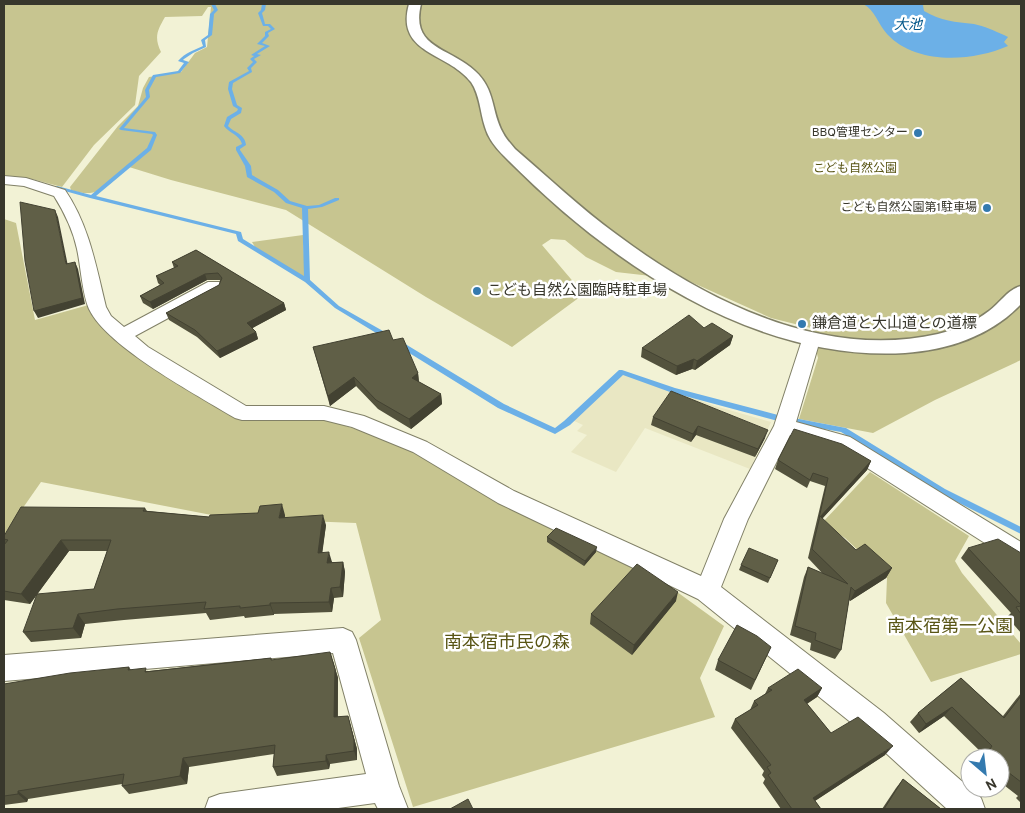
<svg xmlns="http://www.w3.org/2000/svg" width="1025" height="813" viewBox="0 0 1025 813" font-family="Overpass,'Noto Sans JP',sans-serif">
<style>
.built{fill:#e9e7c3}
.green{fill:#c7c590}
.water{fill:#6cb0e7}
.lines{fill:none;stroke-linecap:round;stroke-linejoin:round}
.stream{fill:#6cb0e7;fill-rule:evenodd}
.minor-casing{stroke:#818067;stroke-width:2}
.tertiary-casing{stroke:#818067;stroke-width:3}
.minor{fill:#fff;fill-rule:evenodd}
.tertiary{fill:#fff;fill-rule:evenodd}
.wall{fill:#53523d}
.shaded-wall{fill:#434232}
.building{fill:#605f47;stroke:#434232}
.poi-dot{fill:#347aaf;stroke:#fff;stroke-width:2}
.labels{text-anchor:middle;dominant-baseline:central;stroke-width:5;stroke-linejoin:round;paint-order:stroke}
.far-poi-label{font-size:12px;fill:#38372c;stroke:#fff;text-anchor:end}
.far-park-label{font-size:12px;fill:#595515;stroke:#fff}
.far-water-label{font-size:14px;font-style:italic;fill:#058;stroke:#fff}
.poi-label{font-size:15px;fill:#38372c;stroke:#fff;text-anchor:start}
.near-park-label{font-size:18px;fill:#595515;stroke:#fff}
</style>
<rect width="100%" height="100%" fill="#f2f2d5"/>
<!-- built -->
<path class="built" d="M622 373 715 406 771 422 750 469 645 428 616 472 571 452 587 435 577 431 583 425 572 420Z"/>
<!-- green -->
<path class="green" d="M4 4H1021V360L935 400 873 433 799 419 818 358 811 328 771 318 671 273 651 276 616 272 586 257 565 240 551 239 542 245 576 285 588 291 512 347 426 297 286 210 171 180 129 167C108 184 100 200 71 190L70 187 118 126 138 106 143 88 149 77 181 72 195 53 207 47 211 7H208L202 16 165 17C157 31 154 37 161 52L139 76 135 105 94 145 62 187 32 179 4 176Z
M4 219 16 223 35 320 92 304 237 418 324 419 417 449 644 568 724 626 700 678 715 717 413 807 359 638 381 620 356 523 227 518 41 482 4 535Z
M303 235 305 279 255 247 252 242Z
M870 472 969 536 955 561 962 573 1021 644V654L931 682 886 603 887 578 845 538 822 523Z"/>
<!-- water -->
<path class="water" d="M863 4H926L923 5 924 11C941 21 955 22 974 24 984 26 995 31 1004 35L1008 37 1004 42 1008 46C971 62 916 65 887 34 878 24 875 10 863 4Z"/>
<g class="lines">
<!-- stream -->
<path class="stream" d="M211 4H215L218 10 214 14 212 35 205 40 206 47 193 53 184 59 183 60 189 62 180 73 156 77 149 90 150 97 124 128 155 132 157 135 151 150 96 196 241 232 243 239 304 276 302 208 286 203 274 192 247 177 245 166 236 150V147L242 144C240 135 229 133 224 126L227 117 237 111 238 109 233 106 228 89 229 82 249 71 247 68 253 62 250 59 254 56 251 55 265 46 257 44 265 36V32L271 29 268 26H263L258 13 261 10 262 4H266L265 10 262 13 265 24H270L275 29 268 33 269 36 262 43 270 46 257 54 261 55 254 59 257 62 251 68 252 72 233 83 232 89 237 105 242 108 241 113 231 119 228 126C235 133 245 134 246 145L240 149V150L251 166 252 175 278 190 290 201 307 206 319 205 335 198H339V200L322 207 308 209 310 280 339 306 390 335 391 337 390 339H386L335 308 305 282 238 241 236 234 90 198 54 188 57 186 91 195 147 148 153 135 152 134 121 130 119 129 146 97 145 90 153 75 178 71 184 63 178 61C185 53 194 50 203 46L201 40 208 35 210 14 214 10Z
M398 342H402L504 404 555 428 564 421 619 370H622L675 388 778 415 846 428 945 489 1021 527V534L939 493 841 432 778 421 670 392 623 375 570 425 555 434 498 408 398 346 397 344Z"/>
<defs>
<path id="minor" d="M4 176 26 178 65 190C89 225 96 266 106 307L111 316 124 327 208 282H220L222 286 220 290 135 336 148 347 246 406H324L364 416 427 442 514 491 701 576 724 519 774 426 802 340 805 336 811 334 817 336 820 340 796 422 850 437 1021 542V564L1013 561 836 448 790 435 748 519 721 587 884 713 981 798 985 809H947L864 733 698 599 498 503 413 452 352 427 324 420H242L235 418C197 395 107 347 89 309 82 293 81 267 77 249 73 230 64 212 54 196L24 186 4 184Z
M343 628 352 632 356 640 399 786 408 809H378L375 803 331 809H205L209 798 220 794 366 774 333 653 4 681V655Z"/>
<path id="tertiary" d="M409 4H421C410 49 450 47 475 71 496 90 491 112 503 133 506 139 511 144 515 149 548 177 580 208 616 234 705 301 823 360 938 334 955 330 975 322 989 311 1000 303 1008 289 1021 286V304C991 336 948 350 905 353 752 362 607 261 504 156 496 148 488 138 485 127 480 112 480 95 471 82 448 52 395 54 409 4Z"/>
</defs>
<!-- minor casing -->
<use href="#minor" class="minor-casing"/>
<!-- tertiary casing -->
<use href="#tertiary" class="tertiary-casing"/>
<!-- minor -->
<use href="#minor" class="minor"/>
<!-- tertiary -->
<use href="#tertiary" class="tertiary"/>
</g>
<!-- wall -->
<path class="wall" d="M196 250 284 303 286 310 252 328 256 332 258 339 220 358 197 337 169 320 166 313 219 285 220 280H207L153 309 143 303 140 296 160 285 158 283 156 276 174 268 172 262Z
M704 328 733 336 730 345 695 370 692 369 676 375 641 357 642 348Z
M393 340 418 373 419 382 441 394 442 404 411 429 378 409 356 386 330 406 313 347Z
M653 417 765 438 755 457 696 435 691 442 651 425Z
M778 460 871 461 867 470 822 519 856 550 892 568 886 578 850 601 849 600 841 650 835 659 810 650 811 643 790 635 804 577 808 567 823 574 808 558 825 486 810 481 807 488 775 469Z
M145 508 147 511 209 517 285 515V517L326 525 322 552 332 562H343L345 572 343 597 334 598 332 612 274 614V615L245 618 244 616 210 620 206 613 124 620 85 624 81 638 31 642 23 632 94 589 107 551H69L30 604 4 600V545L5 544 4 542V536Z
M547 537 596 552 584 566 547 542Z
M968 548 1021 553V633L1007 617 1011 613 961 558Z
M778 560 768 583 739 570 741 565Z
M676 601 632 655 590 624 591 614Z
M771 647 751 690 715 670 718 660Z
M271 658 272 660 333 661 338 678V717L348 716 357 749V760L330 764 329 769 277 776 273 767 274 754 189 767 187 784 129 794 122 786V784L28 799 27 802 4 805V684L129 667 131 670 149 671Z
M961 678 1003 716 1021 693V803L1016 798 1018 796 1000 782V758H980L983 754 944 716 919 733 910 722 918 713Z
M768 688H822L817 697 807 704 831 733 885 755 815 801 821 809H781L763 783 765 779 762 775 764 771 731 728 735 719 750 710 754 701 765 694Z
M903 779 941 809H882L896 788Z"/>
<!-- shaded-wall -->
<path class="shaded-wall" d="M55 210 58 217 69 271 66 264Z
M75 262 78 269 85 304 38 318 34 311Z
M205 274 207 280 153 309 150 302Z
M284 303 286 310 249 330 247 323Z
M256 332 258 339 220 358 217 351Z
M733 336 730 345 695 370 697 361Z
M694 359 692 369 676 375 677 366Z
M418 373 419 383 412 378Z
M354 377 356 386 330 406 328 396Z
M441 394 442 404 411 429 409 419Z
M698 426 696 435 691 442 693 434Z
M768 430 765 438 755 457 758 449Z
M871 461 867 470 818 523 820 517Z
M282 504 285 515 283 528 279 518Z
M323 515 326 525 321 563 318 553Z
M61 540 69 551 30 604 21 594Z
M597 547 596 552 584 566 585 561Z
M329 552 332 562 327 563Z
M343 562 345 572 343 597 340 587Z
M892 568 886 578 850 601 855 591Z
M331 588 334 598 332 612 329 602Z
M678 592 676 601 632 655 634 645Z
M270 603 274 614V615L270 605Z
M78 614 85 624 81 638 73 628Z
M330 652 338 678 337 726 334 717Z
M822 688 817 697 798 709 804 700Z
M952 707 944 716 919 733 926 724Z
M348 716 357 749V760L354 751Z
M893 746 885 755 807 806 813 798Z
M326 755 330 764 329 769 326 761Z
M183 758 189 767 187 784 180 776Z
M18 791 28 799 27 802 18 794Z"/>
<!-- building -->
<path class="building" d="M20 202 55 210 66 264 75 262 82 298 34 311 25 261Z
M196 250 284 303 247 323 256 332 217 351 195 330 166 313 219 285 222 278 218 273 205 274 150 302 140 296 164 283 156 276 178 266 172 262Z
M689 315 704 328 712 323 733 336 697 361 694 359 677 366 642 348Z
M389 330 393 340 403 338 418 373 412 378 441 394 409 419 376 400 354 377 328 396 313 347Z
M671 391 768 430 758 449 698 426 693 434 653 417Z
M794 429 842 444 871 461 819 518 828 478 813 473 810 480 778 460Z
M282 504 279 518 323 515 318 553 329 552 327 563 343 562 340 587 331 588 329 602 270 603V605L240 608V606L204 609 206 602 117 609 78 614 73 628 23 632 37 594 94 589 111 540H61L21 594 4 591V545L8 540 4 539V536L21 507 145 508 143 511 209 517 210 515 258 513 260 506Z
M820 516 856 550 865 544 892 568 855 591 851 587 841 650 815 640 816 633 795 626 808 567 848 584 812 549Z
M556 528 597 547 585 561 547 537Z
M998 539 1021 553V605L968 548Z
M749 548 778 560 770 578 741 565Z
M637 564 678 592 634 645 591 614Z
M1021 606V614L1016 607Z
M737 625 757 636 771 647 755 680 718 660Z
M330 652 335 669 334 717 348 716 354 740V751L326 755V761L273 767 275 745 183 758 180 776 122 786 124 774 18 791V794L4 796V684L70 673 129 667 128 670 146 668 145 672 271 658V660Z
M798 669 822 688 804 700 831 733 858 717 893 746 813 798 821 809H792L768 775 771 773 767 767 771 765 735 719 758 705 754 701 772 690 768 688Z
M961 678 1004 718 1021 696V782L1000 766V758H990L986 755 992 746 952 707 926 724 918 713Z
M903 779 941 809H884Z
M468 799 473 809H450Z"/>
<!-- markers -->
<g class="poi-dot">
<circle cx="918" cy="133" r="5"/>
<circle cx="987" cy="208" r="5"/>
<circle cx="477" cy="291" r="5"/>
<circle cx="802" cy="324" r="5"/>
</g>
<g class="labels">
<!-- far-poi labels -->
<g class="far-poi-label">
<text x="908" y="133">BBQ管理センター</text>
<text x="977" y="208">こども自然公園第1駐車場</text>
</g>
<!-- far-park labels -->
<g class="far-park-label">
<text x="855" y="169">こども自然公園</text>
</g>
<!-- far-water labels -->
<g class="far-water-label">
<text x="908" y="25">大池</text>
</g>
<!-- poi labels -->
<g class="poi-label">
<text x="487" y="291">こども自然公園臨時駐車場</text>
<text x="812" y="324">鎌倉道と大山道との道標</text>
</g>
<!-- near-park labels -->
<g class="near-park-label">
<text x="950" y="627">南本宿第一公園</text>
<text x="507" y="643">南本宿市民の森</text>
</g>
</g>
<!-- border -->
<rect width="1025" height="813" fill="none" stroke="#38372c" stroke-width="10"/>
<!-- north arrow -->
<g transform="translate(985 773) rotate(152)"><circle r="24" fill="#ffffff" stroke="#afafab"/>
<path d="M0-4L9 19L0 12L-9 19Z" fill="#347aaf"/>
<text y="-8" font-size="14" font-weight="bold" text-anchor="middle" fill="#38372c">N</text>
</g>
</svg>
